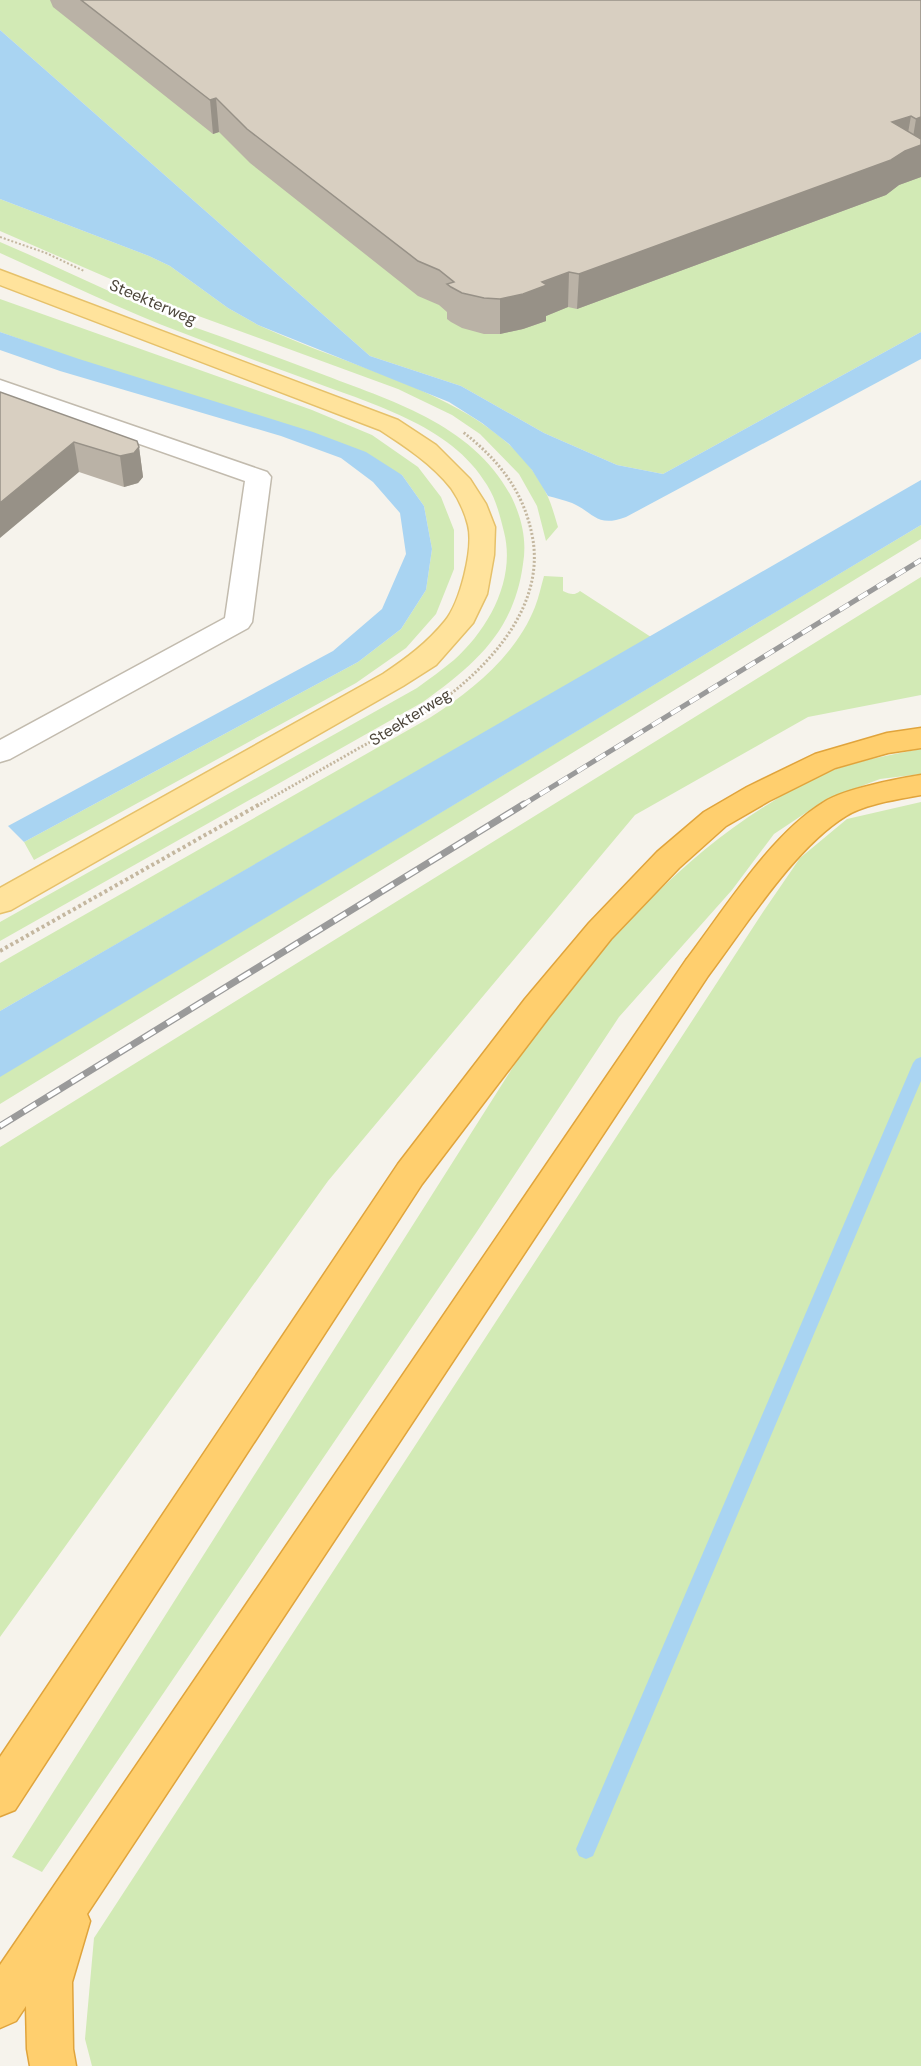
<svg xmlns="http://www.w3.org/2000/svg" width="921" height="2066" viewBox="0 0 921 2066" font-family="'DM Sans',sans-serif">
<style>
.green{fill:#d2eab5}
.water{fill:#a9d4f2}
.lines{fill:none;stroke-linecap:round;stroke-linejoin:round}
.stream{fill:#a9d4f2;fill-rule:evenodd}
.minor-casing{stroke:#c2bbae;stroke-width:3}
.major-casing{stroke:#e6c16a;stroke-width:3}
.highway-casing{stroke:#e0a43c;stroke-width:3}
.path-far2{stroke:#c4b79f;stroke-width:2;stroke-dasharray:2 2;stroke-linecap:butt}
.path-far1{stroke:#c4b79f;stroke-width:3;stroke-dasharray:2 2;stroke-linecap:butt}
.path{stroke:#c4b79f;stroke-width:4;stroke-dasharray:3 3;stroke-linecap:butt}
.minor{fill:#fff;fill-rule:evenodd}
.major{fill:#ffe39c;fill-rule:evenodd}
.highway{fill:#ffcf6e;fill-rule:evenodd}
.rail-far1-casing{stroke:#9a9a9a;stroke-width:5}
.rail-casing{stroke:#9a9a9a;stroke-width:7}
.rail-far1{stroke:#fff;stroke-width:4;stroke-dasharray:11;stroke-linecap:butt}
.rail{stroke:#fff;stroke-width:4.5;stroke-dasharray:14;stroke-linecap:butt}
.wall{fill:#bab2a6}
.shaded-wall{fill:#979187}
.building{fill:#d8cfc1;stroke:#979187;stroke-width:1.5}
.labels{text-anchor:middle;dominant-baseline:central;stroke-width:5;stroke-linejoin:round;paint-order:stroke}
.street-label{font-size:16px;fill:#4b4439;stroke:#fff}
</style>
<rect width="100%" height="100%" fill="#f6f3ec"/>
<!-- green -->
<path class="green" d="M0 0H921V332L663 474 617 465 544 433 461 386 370 356 0 30Z
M0 199 149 256 170 266 228 308 258 325C283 336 309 347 334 356 409 385 512 417 548 497 552 506 555 517 558 527L546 541 537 506 519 474 480 434 452 415 398 389 182 310 0 231Z
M0 242C64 269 126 301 191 326 234 341 276 357 319 373 391 401 474 424 512 498 522 519 527 541 523 564 514 631 476 664 423 702L0 941V922L417 688C429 679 442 670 454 660 489 629 516 579 504 532 500 516 496 499 487 485 451 424 368 403 306 379 265 364 224 349 183 333 121 310 61 280 0 253Z
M0 299 312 410 372 435 418 467 441 497 454 530V569L436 614 406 648 356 683 34 860 24 842 358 662 401 629 426 590 432 549 424 506 402 475 0 332Z
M921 525V539L0 1104V1076Z
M544 576 563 577V591C570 594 574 596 580 591L651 637 0 1011V963L431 717C473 690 516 655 535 607 539 597 541 586 544 576Z
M921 577V695L808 717 635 815 328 1181 0 1637V1147Z
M921 749V774L880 779 825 800 774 834 732 890 619 1017 476 1233 42 1872 12 1857 553 1004C618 931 683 857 767 805 780 797 793 787 806 781 842 764 882 756 921 749Z
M921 802V2066H92L85 2039 94 1938 763 912 800 858 847 819Z"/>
<!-- water -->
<path class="water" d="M0 30 370 356 461 386 544 433 617 465 663 474 921 332V359L626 517C596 528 595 513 572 503 564 500 556 498 548 496L532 470 509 444 482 423 449 402 258 325 228 308 170 266 149 256 0 199Z
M0 332 79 359 313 432 366 452 402 475 424 506 432 549 426 590 401 629 358 662 24 842 8 826 333 651 382 609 406 554 400 513 373 482 341 458 281 436 60 371 0 350Z
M921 480V525L0 1077V1011Z"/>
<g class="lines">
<!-- stream -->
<path class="stream" d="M921 1057V1081L593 1856 586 1859 579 1856 576 1849 579 1842 913 1063 916 1059Z"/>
<defs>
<path id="minor" d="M0 380 267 472 271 477 252 622 248 628 10 759 0 762V740L225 618 245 481 0 395Z"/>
<path id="major" d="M0 270 398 420 436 445 470 479 486 504 495 527 494 555 487 594 473 623 436 665 403 686 11 910 0 913V888L383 674C407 658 427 643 445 621 460 603 474 548 468 525 465 513 458 498 451 488 432 464 406 447 380 430L0 285Z"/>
<path id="highway" d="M921 728V748L888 753 835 768 769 801 726 826 679 868 611 939 549 1017 422 1184 15 1810 0 1816V1757L398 1164 525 999 589 923 657 852 704 812 747 787 815 754 887 733Z
M921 775V795C899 799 865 804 846 816 794 848 745 927 708 976L87 1914 90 1921 72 1982 73 2049 76 2066H30L27 2049 26 2006 16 2021 0 2028V1965L686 960C725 909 770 835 824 802 844 789 896 779 921 775Z"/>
</defs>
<!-- minor casing -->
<use href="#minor" class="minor-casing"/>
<!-- major casing -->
<use href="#major" class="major-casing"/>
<!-- highway casing -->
<use href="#highway" class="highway-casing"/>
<!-- path-far2 -->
<path class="path-far2" d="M0 237 46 253 84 271"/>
<!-- path-far1 -->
<path class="path-far1" d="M257 806C292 786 326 767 361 747 385 734 410 722 433 707 486 670 544 610 533 540 525 493 500 461 463 432"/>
<!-- path -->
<path class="path" d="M0 951 260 804"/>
<!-- minor -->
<use href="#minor" class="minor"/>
<!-- major -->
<use href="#major" class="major"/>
<!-- highway -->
<use href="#highway" class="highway"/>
<defs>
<path id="rail-far1" d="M521 806 921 560"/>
<path id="rail" d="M0 1126 524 804"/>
</defs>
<!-- rail-far1 casing -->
<use href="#rail-far1" class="rail-far1-casing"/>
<!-- rail casing -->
<use href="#rail" class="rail-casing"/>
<!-- rail-far1 -->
<use href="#rail-far1" class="rail-far1"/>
<!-- rail -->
<use href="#rail" class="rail"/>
</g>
<!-- wall -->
<path class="wall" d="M50 0H921V177L899 185 886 195 577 309 568 307 546 316V321L523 329 500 334H484L462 328 451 322 447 319V312L439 305 418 296 250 163 219 132 213 134 53 7Z
M0 392 139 447 143 477 138 483 124 487 79 472Z"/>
<!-- shaded-wall -->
<path class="shaded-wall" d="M216 98 219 132 213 134 210 100Z
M911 116 905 150 892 122Z
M921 117V177L899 185 886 195 577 309 579 274 911 149 916 119Z
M569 272 568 307 546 316V321L523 329 500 334V299Z
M74 442 79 472 0 538V503Z
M139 447 143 477 138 483 124 487 120 456Z"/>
<!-- building -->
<path class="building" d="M81 0H921V117L916 119 911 116 892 122 921 139V145L905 151 891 160 579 274 569 272 542 282 547 285 523 294 500 299 484 298 462 293 451 287 447 284 454 282 439 270 418 261 247 129 216 98 210 100Z
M0 392 137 441 139 447 134 453 120 456 74 442 0 503Z"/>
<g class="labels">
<!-- street labels -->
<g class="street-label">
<text transform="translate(153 302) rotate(23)">Steekterweg</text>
<text transform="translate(410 717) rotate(-32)">Steekterweg</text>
</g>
</g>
</svg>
